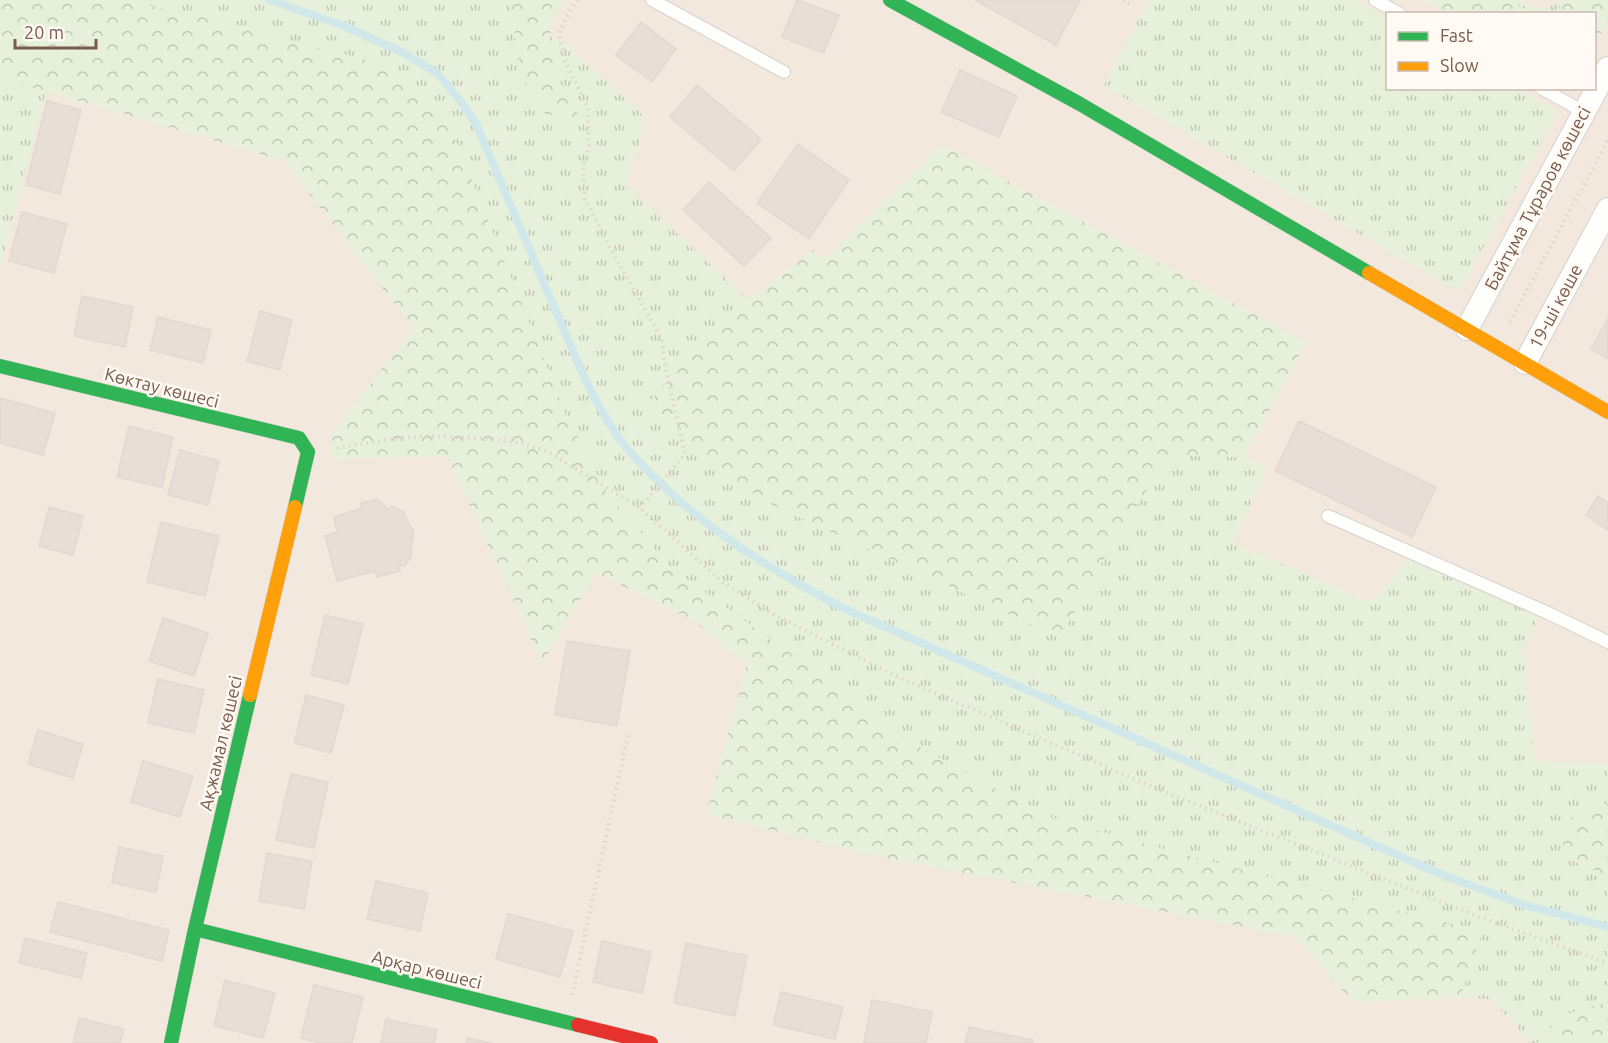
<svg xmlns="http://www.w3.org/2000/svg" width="1608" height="1043" viewBox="0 0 1608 1043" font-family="Ubuntu,sans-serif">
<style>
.residential{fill:#f2e8de;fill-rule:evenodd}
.grass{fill:url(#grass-tufts)}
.forest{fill:url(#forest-crowns)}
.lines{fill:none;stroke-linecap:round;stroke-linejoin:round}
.stream{stroke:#d0e8ea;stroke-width:8}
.building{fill:#e6ded7;stroke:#e2d8d2;stroke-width:1.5}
.lane-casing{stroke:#d7d1cb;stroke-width:14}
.street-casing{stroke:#d7d1cb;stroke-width:24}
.fast-casing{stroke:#d9d2cb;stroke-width:15}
.slow-casing{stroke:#d9d2cb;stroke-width:15}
.jam-casing{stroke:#d9d2cb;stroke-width:15}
.path{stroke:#dcd5d0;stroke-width:4;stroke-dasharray:1.5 4.5;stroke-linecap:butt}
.lane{stroke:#fefefd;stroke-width:12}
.street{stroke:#fefefd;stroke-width:22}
.fast{stroke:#30b455;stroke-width:14}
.slow{stroke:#ff9f0a;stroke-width:14}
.jam{stroke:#e5322d;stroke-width:14}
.labels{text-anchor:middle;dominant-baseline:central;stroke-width:5;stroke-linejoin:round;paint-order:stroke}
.street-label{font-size:18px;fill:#7a5c4d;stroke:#fffaf3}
</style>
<defs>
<pattern id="grass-tufts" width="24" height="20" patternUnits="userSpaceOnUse" patternTransform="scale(1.5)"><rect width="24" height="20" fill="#e7f0db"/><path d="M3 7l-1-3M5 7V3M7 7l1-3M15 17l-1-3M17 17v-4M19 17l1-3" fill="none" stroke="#c0c6b4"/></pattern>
<pattern id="forest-crowns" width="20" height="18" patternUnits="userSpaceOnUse" patternTransform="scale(1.5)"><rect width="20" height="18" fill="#e7f0db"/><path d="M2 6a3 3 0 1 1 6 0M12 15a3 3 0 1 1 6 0" fill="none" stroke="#c0c6b4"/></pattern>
</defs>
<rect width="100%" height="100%" fill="#f9f5f0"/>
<!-- residential -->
<path class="residential" d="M0 0H1608V1043H0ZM1388 14H1594V88H1388Z"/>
<!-- grass -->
<path class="grass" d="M122 0H510L521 76 545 114 580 119 557 80 548 36 565 43 646 118 626 185 748 300 717 325 650 401 681 439 762 500 1060 637 1110 548 1156 476 1185 456 1244 457 1267 468 1233 543 1371 602 1410 556 1539 615 1524 648 1535 761 1608 764V804L1574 812 1571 860 1608 877V1004L1563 1015 1537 1043H1532L1490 999 1460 998 1482 932 1185 855 1046 816 898 735 812 669 670 567 607 493 567 417 457 143 443 116 186 13Z
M1148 0H1353L1387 18 1388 88 1517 89 1558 111 1459 292 1104 86Z
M1512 0C1522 0 1530 8 1540 8 1552 8 1554 0 1568 0 1549 20 1531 17 1512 0Z
M0 78 46 91 0 268Z"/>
<!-- forest -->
<path class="forest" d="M0 0H122L186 13 367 60 419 93 443 116 457 143 567 417 607 493 670 567 812 669 898 735 1046 816 1185 855 1482 932 1460 998 1353 1002 1295 937 881 857 706 814 747 664 692 620 596 573 542 663 447 456 331 459 333 432 413 328 284 161 0 78Z
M510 0H565C533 41 558 81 581 119L545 114 521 76Z
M1422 0H1512L1521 8 1533 13H1448Z
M1568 0H1608V20L1595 45 1594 14 1549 13 1558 10Z
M941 145 1306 342 1244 457 1185 456 1156 476 1110 548 1060 638 762 500 681 439 650 401 717 325 812 249 824 260Z
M1608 804V877L1571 859 1561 840 1574 812Z
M1606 1003 1608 1004V1043H1537L1563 1015Z"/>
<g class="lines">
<!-- stream -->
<path class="stream" d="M269 0 339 24 400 51 437 73 458 98 476 124 584 377C597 404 612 432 632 454 692 521 767 569 845 609L1440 874 1521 904 1608 927"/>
</g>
<!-- building -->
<path class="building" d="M797 0 839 15 824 53 782 37Z
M975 0H1080L1056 45Z
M641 22 676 49 652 82 616 55Z
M960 70 1017 96 999 137 941 112Z
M697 85 761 139 734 171 670 117Z
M47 101 81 110 60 194 26 185Z
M798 144 849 180 809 239 757 203Z
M709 182 771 238 744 266 683 210Z
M22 212 67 224 54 273 9 261Z
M82 296 133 307 125 347 74 336Z
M260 311 292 320 280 370 247 361Z
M158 317 211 330 203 363 150 350Z
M1608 318V359L1591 349Z
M0 398 55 413 43 455 0 443Z
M1299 421 1436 487 1412 537 1275 471Z
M129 426 173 437 162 487 117 477Z
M180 450 219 461 208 505 168 495Z
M1598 496 1608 503V530L1586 515Z
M377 499 389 510 392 506 404 512 408 522 414 532 411 549 412 555 405 566 398 565 400 571 377 577 375 571 337 581 325 536 337 532 334 517 362 508 361 503Z
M49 507 83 516 73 555 39 546Z
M161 522 219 536 205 596 147 582Z
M325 615 363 624 348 684 311 675Z
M163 618 208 633 194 676 149 661Z
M567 641 630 651 617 726 555 715Z
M158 679 204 690 194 733 148 723Z
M306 695 344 705 331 753 294 743Z
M38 730 83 744 73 778 28 764Z
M143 761 193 776 180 817 131 802Z
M291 774 328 782 314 848 276 840Z
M119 847 163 856 156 892 112 883Z
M267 853 312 861 304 909 259 901Z
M376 881 428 893 420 931 367 919Z
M58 902 169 930 162 961 50 932Z
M508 914 573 931 560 977 496 959Z
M25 938 87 953 81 978 19 963Z
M602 941 651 952 642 993 593 982Z
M686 943 747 956 735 1016 674 1003Z
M225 980 275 993 263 1038 214 1026Z
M314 985 363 997 352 1043H320L301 1038Z
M781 992 843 1007 835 1039 773 1025Z
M872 1000 932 1012 926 1043H864Z
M79 1018 124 1029 120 1043H73Z
M386 1019 437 1030 434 1043H381Z
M969 1027 1033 1040 1032 1043H965Z
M467 1038 492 1043H466Z"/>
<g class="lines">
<defs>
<path id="lane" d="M652 0 784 72
M1375 0 1400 14
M1541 88 1584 112
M1328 516 1548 613 1608 642"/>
<path id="street" d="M1467 329 1608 68
M1525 363 1608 209"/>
<path id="fast" d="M890 0 1080 104 1369 273
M0 366 299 438 308 452 295 507
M195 929 578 1025
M171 1043 195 929 250 695"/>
<path id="slow" d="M1369 273 1608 412
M250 695 295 507"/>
<path id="jam" d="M578 1025 651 1043"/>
</defs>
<!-- lane casing -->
<use href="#lane" class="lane-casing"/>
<!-- street casing -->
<use href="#street" class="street-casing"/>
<!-- fast casing -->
<use href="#fast" class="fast-casing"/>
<!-- slow casing -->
<use href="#slow" class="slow-casing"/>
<!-- jam casing -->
<use href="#jam" class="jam-casing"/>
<!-- path -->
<path class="path" d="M578 0 572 7 559 34 565 61 588 108 589 146 583 167 585 199 609 246 662 339 664 361 685 454 640 508
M1123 0 1131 5
M1510 322 1608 140
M337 448 386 440 423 436 485 438 522 443 550 453 640 508 721 581 773 614 896 676 1155 788 1482 918 1608 963
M572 995 628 735"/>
<!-- lane -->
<use href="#lane" class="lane"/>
<!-- street -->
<use href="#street" class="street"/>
<!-- fast -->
<use href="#fast" class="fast"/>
<!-- slow -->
<use href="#slow" class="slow"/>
<!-- jam -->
<use href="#jam" class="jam"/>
</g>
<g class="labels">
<!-- street labels -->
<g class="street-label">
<text transform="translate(1537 198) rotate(-62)">Байтұма Тұраров көшесі</text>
<text transform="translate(1555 306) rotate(-62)">19-ші көше</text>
<text transform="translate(162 387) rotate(14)">Көктау көшесі</text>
<text transform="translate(220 743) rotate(-77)">Ақжамал көшесі</text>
<text transform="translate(427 969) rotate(14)">Арқар көшесі</text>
</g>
</g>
<!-- legend -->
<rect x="1386" y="12" width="210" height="78" fill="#fffaf3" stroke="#cabbb1" stroke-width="1.5"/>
<rect x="1398" y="32" width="30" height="9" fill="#30b455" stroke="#cabbb1" stroke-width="1.5"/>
<text x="1440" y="42" font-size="18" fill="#7a5c4d">Fast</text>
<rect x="1398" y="62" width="30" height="9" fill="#ff9f0a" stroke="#cabbb1" stroke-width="1.5"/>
<text x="1440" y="72" font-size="18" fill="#7a5c4d">Slow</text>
<!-- scale -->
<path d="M15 39v9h81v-9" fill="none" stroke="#7a5c4d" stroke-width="3"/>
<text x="24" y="39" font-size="18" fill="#7a5c4d" stroke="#fffaf3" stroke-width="4.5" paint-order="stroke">20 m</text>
</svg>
